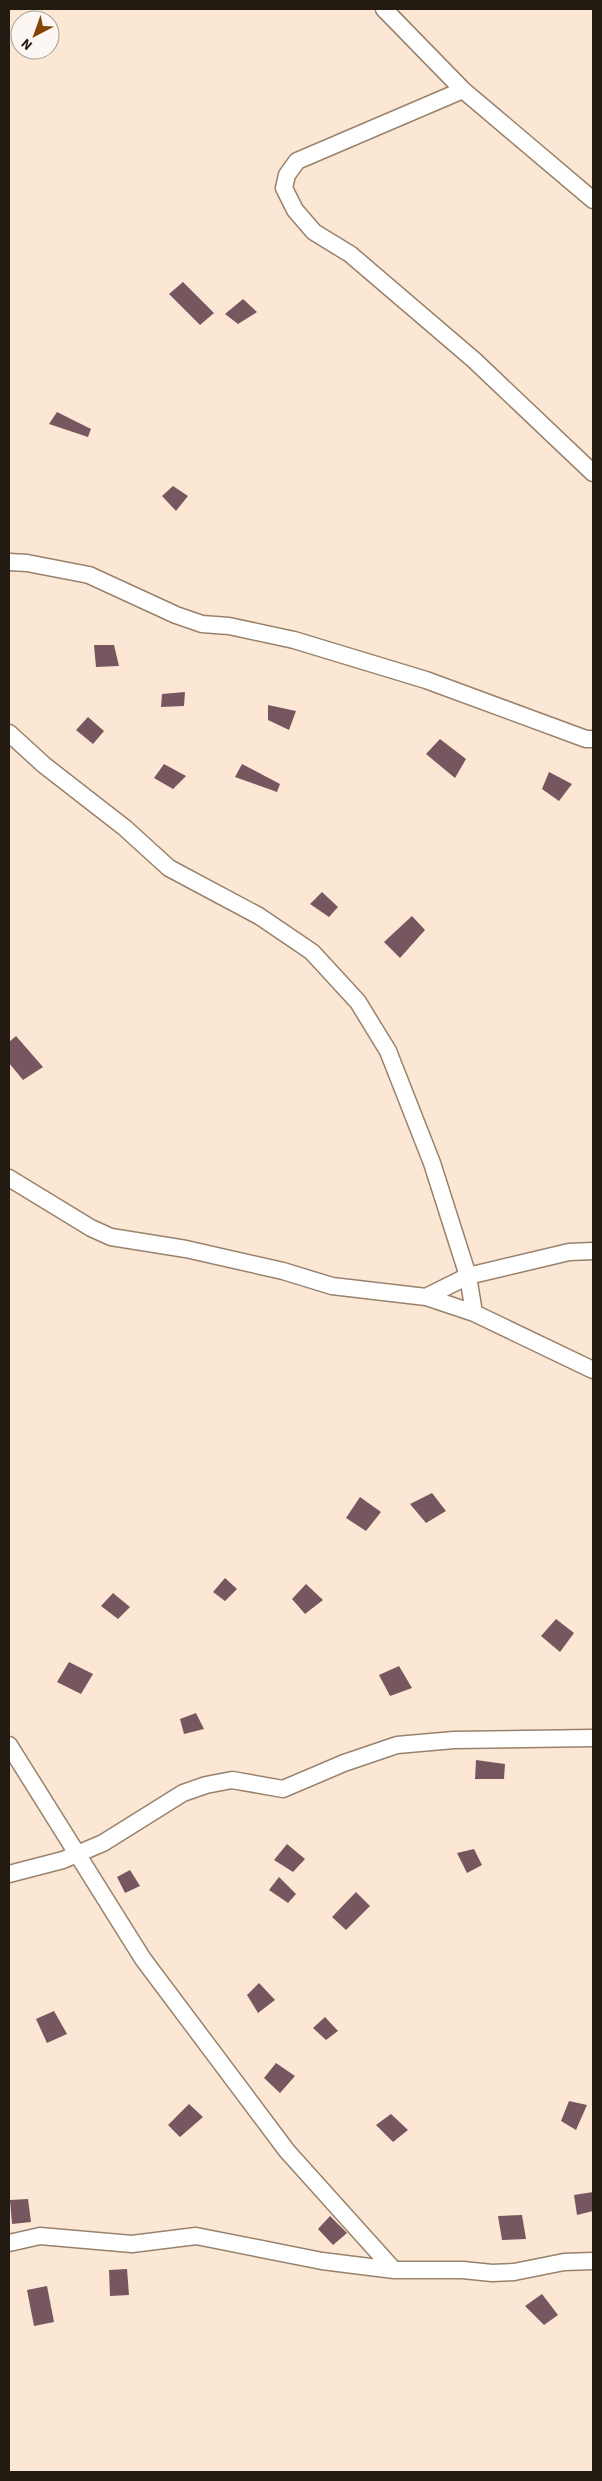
<svg xmlns="http://www.w3.org/2000/svg" width="602" height="2481" viewBox="0 0 602 2481" font-family="'Source Sans 3',sans-serif">
<style>
.building{fill:#765760}
.lines{fill:none;stroke-linecap:round;stroke-linejoin:round}
.street-casing{stroke:#99826c;stroke-width:19}
.street{stroke:#fff;stroke-width:16}
</style>
<rect width="100%" height="100%" fill="#fce7d4"/>
<!-- building -->
<path class="building" d="M183 282 214 313 200 325 169 294Z
M243 299 257 312 238 324 225 314Z
M57 412 91 429 88 437 49 424Z
M173 486 188 496 176 511 162 496Z
M94 645H114L119 666 96 667Z
M185 692 184 706 161 707 162 694Z
M268 705 296 711 289 730 268 720Z
M88 717 104 731 93 744 76 730Z
M440 739 466 759 455 778 426 754Z
M164 764 186 776 173 789 154 778Z
M242 764 280 784 277 792 235 777Z
M549 772 572 784 559 801 542 789Z
M322 892 338 907 329 917 310 904Z
M412 916 425 930 400 958 384 942Z
M16 1036 43 1067 23 1080 9 1063V1042Z
M432 1493 446 1511 426 1523 410 1504Z
M360 1497 381 1512 366 1531 346 1518Z
M225 1578 237 1589 225 1601 213 1592Z
M306 1584 323 1600 305 1614 292 1599Z
M113 1593 130 1607 118 1619 101 1606Z
M556 1619 574 1633 560 1652 541 1636Z
M69 1662 93 1674 81 1694 57 1682Z
M399 1666 412 1688 390 1696 379 1675Z
M196 1713 204 1729 184 1734 180 1719Z
M476 1760 505 1764 504 1779H475Z
M287 1844 305 1859 293 1872 274 1860Z
M474 1849 482 1865 467 1873 457 1853Z
M130 1870 140 1886 125 1893 117 1877Z
M279 1877 296 1894 288 1903 269 1890Z
M356 1892 370 1906 346 1930 332 1917Z
M259 1983 275 2000 258 2013 247 1995Z
M54 2011 67 2034 47 2043 36 2019Z
M325 2017 338 2031 326 2040 313 2028Z
M276 2063 295 2076 280 2093 264 2078Z
M569 2101 587 2105 576 2130 561 2121Z
M189 2104 203 2117 180 2137 168 2125Z
M391 2114 408 2130 393 2142 376 2125Z
M593 2192V2211L577 2215 574 2195Z
M28 2199 31 2222 12 2224 10 2200Z
M522 2215 526 2239 502 2240 498 2216Z
M330 2216 347 2233 333 2245 318 2229Z
M127 2269 129 2295 110 2296 109 2270Z
M47 2286 54 2322 34 2326 27 2290Z
M542 2294 558 2315 544 2325 525 2306Z"/>
<g class="lines">
<defs>
<path id="street" d="M384 9 463 90 593 200
M463 90 297 161 287 175 284 188 295 210 314 232 350 254 474 360 593 473
M9 562 27 563 89 575 176 615 202 624 229 626 294 640 426 680 586 739H593
M9 733 44 765 125 828 169 868 259 916 312 952 358 1002 388 1051 432 1163 468 1276 474 1313
M9 1178 91 1228 111 1237 186 1249 283 1271 332 1286 426 1297 474 1313 593 1370
M426 1297 468 1276 569 1252 593 1251
M9 1745 143 1959 287 2151 394 2270
M9 1874 63 1860 103 1843 183 1793 206 1785 232 1780 283 1789 344 1763 397 1745 454 1740 593 1738
M9 2243 40 2236 132 2244 196 2236 322 2261 394 2270H463L492 2273 514 2272 564 2262 593 2261"/>
</defs>
<!-- street casing -->
<use href="#street" class="street-casing"/>
<!-- street -->
<use href="#street" class="street"/>
</g>
<!-- border -->
<rect width="602" height="2481" fill="none" stroke="#231a11" stroke-width="20"/>
<!-- north arrow -->
<g transform="translate(35 35) rotate(221)"><circle r="24" fill="#fcf7f2" stroke="#a59f98"/>
<path d="M0-4L9 19L0 12L-9 19Z" fill="#834406"/>
<text y="-8" font-size="14" font-weight="bold" text-anchor="middle" fill="#231a11">N</text>
</g>
</svg>
